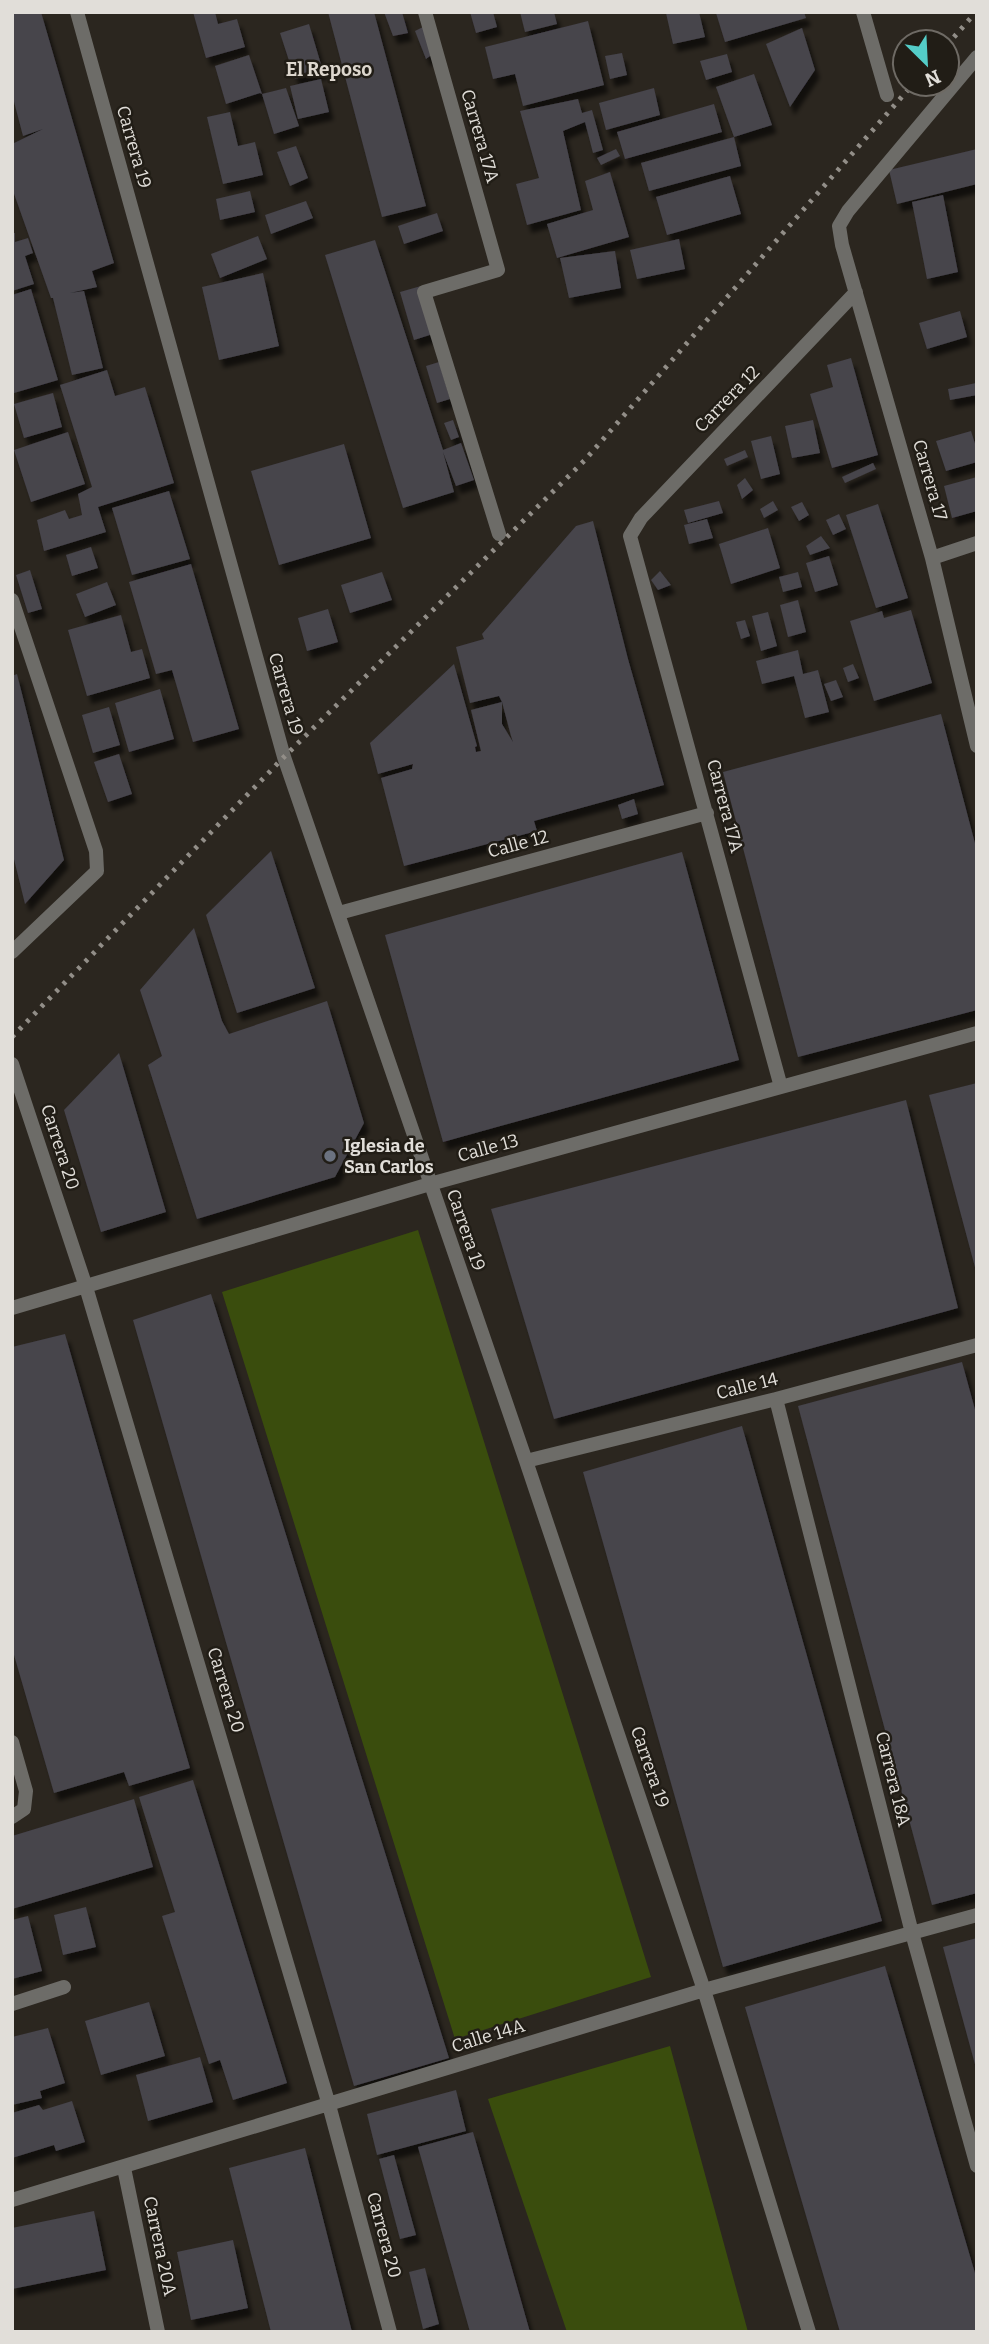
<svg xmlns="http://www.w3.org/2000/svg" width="989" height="2344" viewBox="0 0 989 2344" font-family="Bitter,serif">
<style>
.green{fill:#3a4d0d}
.building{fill:#46444c;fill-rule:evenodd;filter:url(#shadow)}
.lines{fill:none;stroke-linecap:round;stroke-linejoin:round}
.street{stroke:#6d6c68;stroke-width:14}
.rail{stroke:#928e88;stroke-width:5;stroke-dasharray:3.5 7;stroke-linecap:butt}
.worship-dot{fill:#6b7280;stroke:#211d16;stroke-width:2.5}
.labels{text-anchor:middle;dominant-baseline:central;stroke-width:5;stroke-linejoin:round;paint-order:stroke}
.street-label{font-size:18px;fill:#e1ded9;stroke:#211d16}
.poi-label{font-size:18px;font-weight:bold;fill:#e1ded9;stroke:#211d16;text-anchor:start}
.neighbourhood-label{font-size:19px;font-weight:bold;fill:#ddd7ce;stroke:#211d16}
</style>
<defs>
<filter id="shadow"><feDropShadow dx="4.5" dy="8" stdDeviation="2" flood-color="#0009"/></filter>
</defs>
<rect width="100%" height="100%" fill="#2b261f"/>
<!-- green -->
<path class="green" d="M418 1230 651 1977 455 2039 222 1292Z
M670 2046 748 2332H567L488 2099Z"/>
<!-- building -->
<path class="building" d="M12 12H41L114 263 92 271 97 287 70 293 84 291 103 368 72 375 53 298H51L12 188V144L43 129 23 136 12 94Z
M193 12H215L218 24 237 19 245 47 206 58Z
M328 12H374L426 206 382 217Z
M384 12H402L408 33 393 36Z
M470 12H493L497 27 476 33Z
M520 12H554L557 24 525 32Z
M699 12 705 37 673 44 666 13Z
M720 12H804L806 18 725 42 716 13Z
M588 21 604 85 523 106 515 74 493 79 485 47Z
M309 24 323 71 295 79 280 33Z
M423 27 434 53 426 59 415 31Z
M802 28 815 70 790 107 766 44Z
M622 53 627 75 610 79 605 56Z
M727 54 732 72 706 80 700 61Z
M249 55 262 94 286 88 299 126 274 134 262 94 260 93 226 104 215 66Z
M754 74 772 125 734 137 716 87Z
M321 79 329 112 298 119 290 86Z
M654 88 660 115 606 130 599 103Z
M578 99 582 113 592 110 603 150 593 153 585 122 563 131 581 210 527 225 516 184 539 178 520 111Z
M714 104 722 132 625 159 617 132Z
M230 112 238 146 255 142 263 175 223 184 207 117Z
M734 137 741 166 649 191 641 163Z
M296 146 308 178 290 186 277 152Z
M616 149 620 156 601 165 597 158Z
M977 149V184L897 204 889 170Z
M610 172 629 237 557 258 547 224 593 210 585 181Z
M730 176 741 214 667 235 656 197Z
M250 191 255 212 220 220 216 199Z
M943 195 958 272 927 279 912 202Z
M306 201 313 218 271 234 265 215Z
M437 213 443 231 404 244 398 226Z
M12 233H15V242L28 238 33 253 25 256 34 284 12 291Z
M258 236 267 259 220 278 211 254Z
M679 239 685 269 637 279 630 250Z
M375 240 443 450 461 443 474 480 456 486 443 452 454 492 403 508 325 255Z
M615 251 621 288 569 298 560 258Z
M263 273 279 346 219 360 202 287Z
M421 286 436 333 414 340 400 292Z
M31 289 58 380 14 393 12 295Z
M960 311 967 337 927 349 919 323Z
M851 358 878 455 832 468 810 394 833 387 827 365Z
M439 362 450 399 437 403 426 366Z
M107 370 115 396 145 387 174 483 98 507 106 532 44 551 37 520 65 510 69 519 82 515 78 494 92 487 60 385Z
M976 383 977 395 950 400 948 389Z
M53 393 62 427 24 438 14 404Z
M453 420 459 437 451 440 444 423Z
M813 420 820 453 792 458 785 426Z
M971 431 977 450V462L946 471 936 441Z
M68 432 85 484 31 502 14 450Z
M771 436 780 474 761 479 751 441Z
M344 444 371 538 279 565 251 471Z
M745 450 748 457 727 466 724 459Z
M873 463 876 469 845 483 842 477Z
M977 477V511L952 518 944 486Z
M745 478 753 490 742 499 737 485Z
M169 491 190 559 132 575 112 508Z
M719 501 723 513 688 523 684 510Z
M773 501 778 510 764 518 760 509Z
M802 502 809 515 799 521 791 507Z
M878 504 908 598 876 608 846 515Z
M839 514 846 529 833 535 826 520Z
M707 519 713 538 689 544 684 525Z
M593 521 628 659 664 785 534 821 537 831 404 866 381 778 412 769 413 764 378 774 370 743 454 664 477 746 475 747 476 752 481 751 471 710 502 702 499 696 470 703 456 647 484 639 482 634 576 526ZM502 702 511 736 513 742 502 724Z
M768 528 780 568 731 584 719 544Z
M821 536 830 548 810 555 806 546Z
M91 547 98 568 72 576 66 555Z
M829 556 838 585 815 592 806 563Z
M191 564 239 729 193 742 172 670 156 674 129 582Z
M30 570 42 609 28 613 16 575Z
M660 571 671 585 658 590 651 580Z
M382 572 392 600 350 613 341 585Z
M798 572 802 587 783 592 779 577Z
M107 582 116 605 85 617 76 594Z
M798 600 806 632 788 637 780 605Z
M328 609 338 642 307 651 298 618Z
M911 610 932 683 874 701 850 621 882 611 884 618Z
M768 612 777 646 761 651 752 616Z
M121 615 131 652 142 649 150 678 87 696 68 630Z
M745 620 750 636 741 639 736 622Z
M798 650 803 674 818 670 829 712 805 718 794 676 762 684 756 661Z
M853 664 859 678 848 682 843 668Z
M17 674 64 860 25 904 12 851V676Z
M836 680 843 697 831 701 824 684Z
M160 689 174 739 129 752 115 703Z
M109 707 120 745 93 753 82 715Z
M941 714 977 851V1010L798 1057 723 772Z
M119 754 132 794 108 802 94 762Z
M634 799 638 814 622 819 618 805Z
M271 851 315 988 237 1013 206 915Z
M682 852 739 1060 443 1142 385 935Z
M194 928 222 1021 229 1034 327 1001 364 1123 335 1177 197 1219 148 1065 162 1056 140 990Z
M119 1053 166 1212 101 1232 64 1110Z
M977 1083V1271H976L929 1095Z
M906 1100 958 1308 554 1419 491 1209Z
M211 1294 449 2058 354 2086 133 1320Z
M65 1334 190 1768 129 1786 124 1772 54 1793 12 1648V1347Z
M962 1362 977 1417V1893L932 1905 798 1406Z
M742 1426 882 1921 723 1967 583 1472Z
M193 1780 287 2083 233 2100 220 2060 209 2064 162 1916 175 1912 139 1797Z
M134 1799 153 1867 12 1909V1836Z
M86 1907 96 1947 63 1955 54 1915Z
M28 1916 42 1971 12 1979V1920Z
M977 1938V2068H976L943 1947Z
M885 1966 977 2280V2332H840L745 2007Z
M149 2002 165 2056 101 2075 85 2021Z
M48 2028 65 2083 40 2091 42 2098 12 2105V2037Z
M200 2057 213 2102 148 2121 136 2075Z
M456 2090 466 2131 377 2155 367 2114Z
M72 2101 85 2142 56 2151 54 2145 12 2158V2113L39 2105 43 2110Z
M473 2132 530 2332H470L418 2147Z
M305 2148 352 2332H271L229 2168Z
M394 2155 416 2235 400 2239 379 2159Z
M94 2211 106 2270 12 2289V2228Z
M233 2240 248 2308 191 2320 177 2252Z
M425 2268 439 2324 423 2329 409 2272Z"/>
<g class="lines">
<!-- street -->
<path class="street" d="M77 12 284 757 526 1461 704 1990 809 2332
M425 12 498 270 424 292 499 534
M863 12 887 95
M977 57 848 211 839 226 842 245 932 558 977 746
M932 558 977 543
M12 600 96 851 97 871 12 952
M339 913 707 813
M12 1064 86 1287 329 2105 390 2332
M781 1087 630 536 641 518 856 292
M12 1308 430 1184 977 1033
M776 1399 912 1933 977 2166
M526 1461 776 1399 977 1345
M12 1742 26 1791 24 1809 12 1817
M12 2004 64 1987
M124 2168 158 2332
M12 2200 704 1990 977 1915"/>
<!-- rail -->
<path class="rail" d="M947 45 976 12
M12 1037 284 757 585 460 913 84"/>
</g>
<!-- markers -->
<circle class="worship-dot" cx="330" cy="1156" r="7"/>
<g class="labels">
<!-- street labels -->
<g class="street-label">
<text transform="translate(480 136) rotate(74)">Carrera 17A</text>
<text transform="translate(134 147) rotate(74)">Carrera 19</text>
<text transform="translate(727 399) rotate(-46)">Carrera 12</text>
<text transform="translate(930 480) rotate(74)">Carrera 17</text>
<text transform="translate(286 694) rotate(74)">Carrera 19</text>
<text transform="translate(725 806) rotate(75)">Carrera 17A</text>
<text transform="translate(518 844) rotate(-15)">Calle 12</text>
<text transform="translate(60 1147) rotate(72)">Carrera 20</text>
<text transform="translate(488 1148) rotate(-15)">Calle 13</text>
<text transform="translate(466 1230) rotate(71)">Carrera 19</text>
<text transform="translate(747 1386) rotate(-14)">Calle 14</text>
<text transform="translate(226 1690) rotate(73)">Carrera 20</text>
<text transform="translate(650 1767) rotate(71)">Carrera 19</text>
<text transform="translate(893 1779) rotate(76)">Carrera 18A</text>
<text transform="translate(488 2036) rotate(-17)">Calle 14A</text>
<text transform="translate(384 2235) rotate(75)">Carrera 20</text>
<text transform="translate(160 2246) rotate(78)">Carrera 20A</text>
</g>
<!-- poi labels -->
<g class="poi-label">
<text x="344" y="1146">Iglesia de<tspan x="344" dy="21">San Carlos</tspan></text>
</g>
<!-- neighbourhood labels -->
<g class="neighbourhood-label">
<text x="329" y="69">El Reposo</text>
</g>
</g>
<!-- border -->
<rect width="989" height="2344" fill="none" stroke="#e1ded9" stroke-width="28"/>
<!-- north arrow -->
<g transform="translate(926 63) rotate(156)"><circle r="33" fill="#211d16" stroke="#6e6a64" stroke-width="2"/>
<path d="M0-5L12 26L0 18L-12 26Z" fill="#54cdc8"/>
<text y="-10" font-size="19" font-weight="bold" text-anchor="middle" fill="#e1ded9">N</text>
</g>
</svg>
